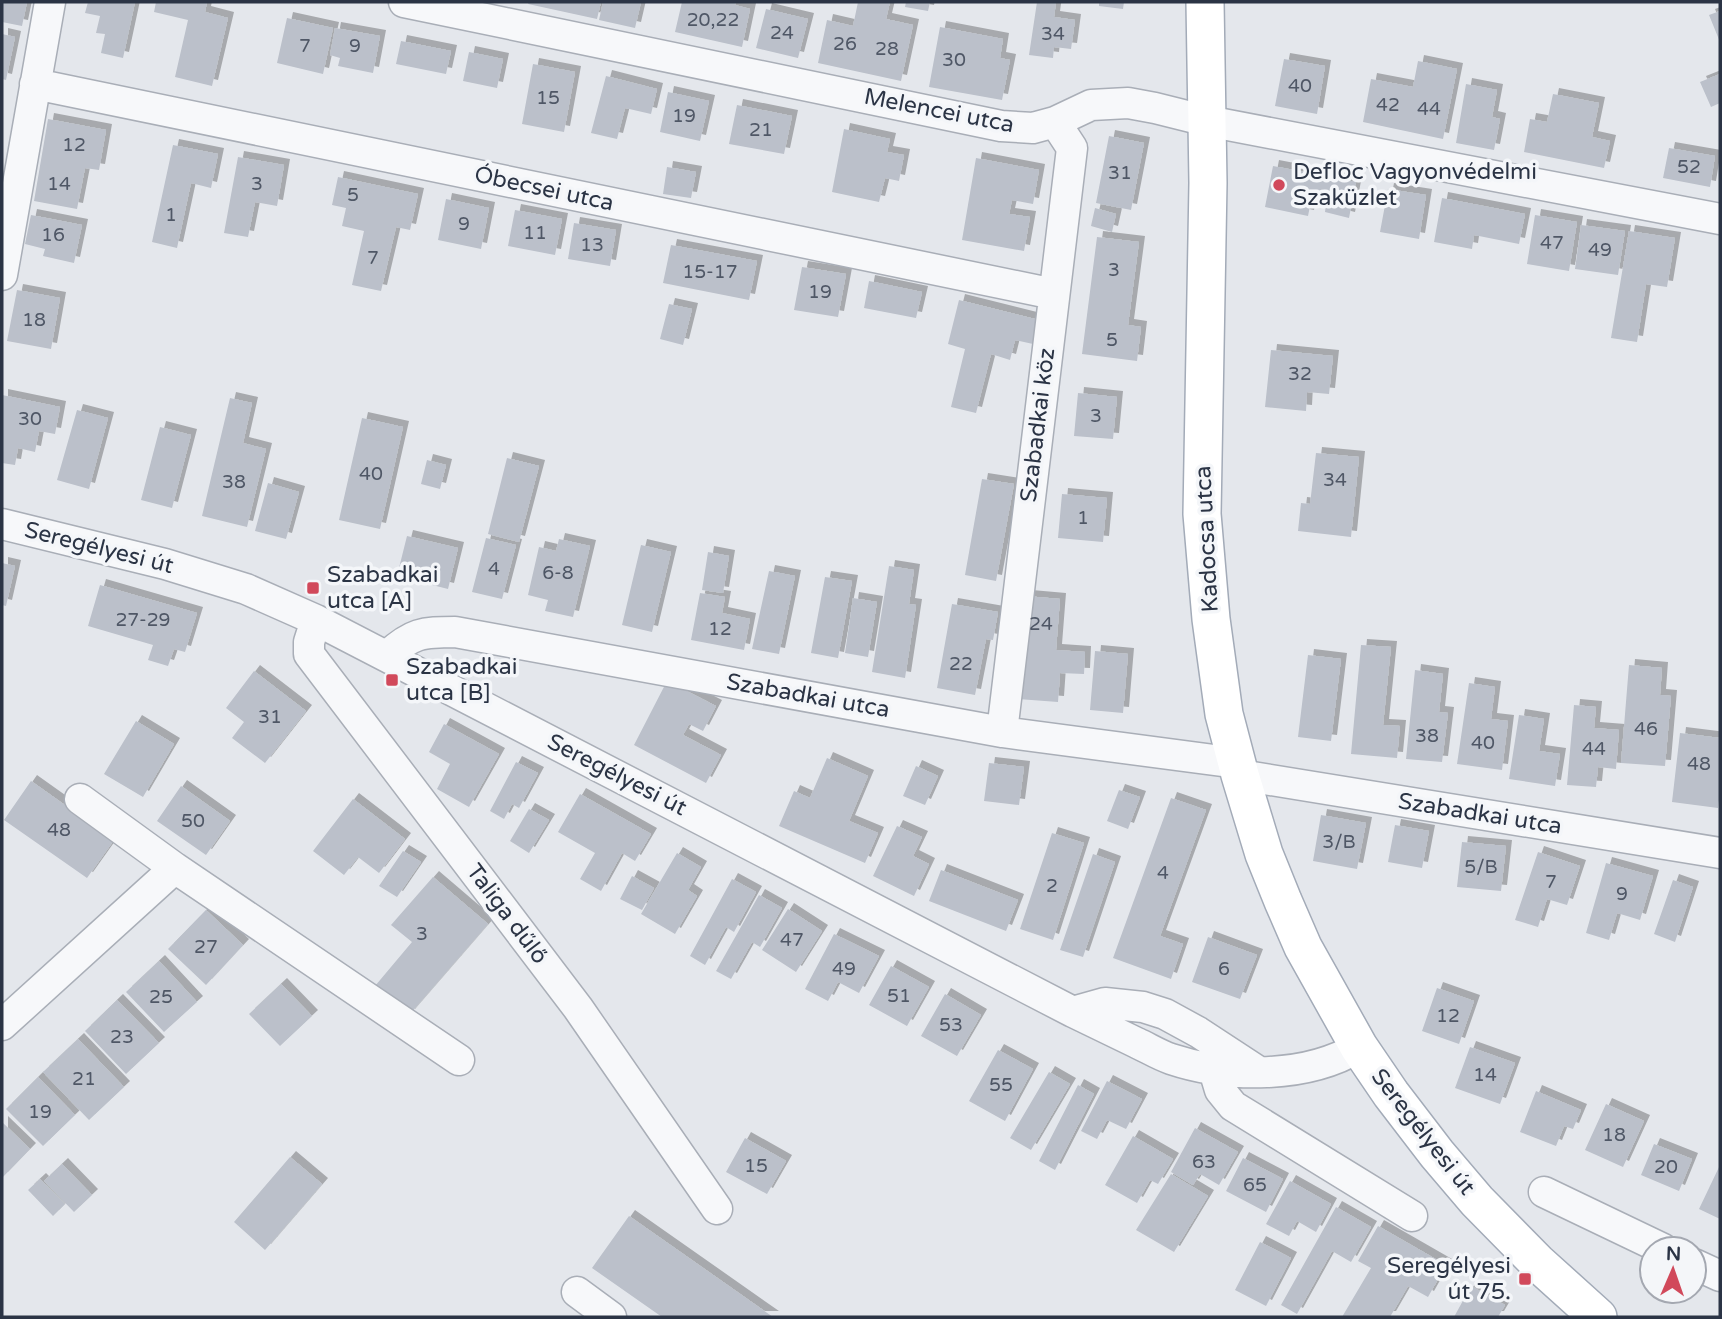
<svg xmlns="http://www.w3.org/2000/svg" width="1722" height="1319" viewBox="0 0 1722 1319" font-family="'Varela Round',sans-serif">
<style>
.building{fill:#bbc0ca;filter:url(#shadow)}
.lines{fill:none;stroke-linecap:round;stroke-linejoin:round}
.minor-casing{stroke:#a9aeb7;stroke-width:33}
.major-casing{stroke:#a3abb8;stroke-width:40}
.minor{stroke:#f7f8fa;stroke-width:30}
.major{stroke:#fff;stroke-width:37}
.poi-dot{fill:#d1495b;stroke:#f4f6f9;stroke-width:2.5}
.labels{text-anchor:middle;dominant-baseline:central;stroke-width:7;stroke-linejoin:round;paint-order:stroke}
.number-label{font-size:19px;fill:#4f5766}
.street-label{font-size:23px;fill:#2b3445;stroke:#f4f6f9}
.poi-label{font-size:23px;fill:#2b3445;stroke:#f4f6f9;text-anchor:start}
</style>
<defs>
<filter id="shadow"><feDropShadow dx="6" dy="-6" stdDeviation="0" flood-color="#0004"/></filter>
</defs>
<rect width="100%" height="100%" fill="#e4e7ec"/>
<!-- building -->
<path class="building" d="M2 2H27L22 26 2 22Z
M88 2H135L123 58 101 53 105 34 96 33 100 16 85 13Z
M156 2H207L205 12 228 18 212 86 175 77 188 20 154 12Z
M529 2H601L597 19 528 4Z
M603 2H641L635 28 599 20Z
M682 2H736L735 5 750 9 742 47 675 32Z
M858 2H890L886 19 913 25 901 81 818 63 827 20 853 26Z
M906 2H930L928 11 905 7Z
M1037 2H1056L1054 17 1075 20 1071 49 1054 47 1053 58 1029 55Z
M1099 2H1124L1123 9 1099 6Z
M766 9 808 19 798 58 756 48Z
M1720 11V42L1709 15Z
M287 18 333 28 323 74 277 63Z
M940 27 1003 39 1000 58 1010 60 1002 100 929 87Z
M335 28 380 36 373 73 338 66 340 58 330 55Z
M2 34 15 37 6 80 2 79Z
M401 41 451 51 446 74 396 64Z
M469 52 503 59 497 88 463 81Z
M1284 59 1325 66 1317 114 1275 106Z
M1418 61 1457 69 1443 139 1363 122 1371 79 1413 87Z
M533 64 575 72 564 132 522 124Z
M1720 74V103L1711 107 1700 82Z
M606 76 657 89 651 114 625 108 617 139 591 133Z
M1466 84 1497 90 1492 117 1500 119 1494 150 1456 143Z
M668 92 709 101 700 141 660 132Z
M1553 94 1599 103 1592 137 1610 141 1604 168 1524 152 1530 119 1547 122Z
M737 105 792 116 784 154 729 144Z
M48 119 106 130 99 170 85 168 77 209 34 201Z
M844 129 890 139 887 152 904 155 899 181 885 178 879 202 832 192Z
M1109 136 1144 143 1131 210 1096 203Z
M173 145 218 154 211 188 191 183 177 248 152 242Z
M1669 148 1715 156 1710 187 1663 178Z
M238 157 284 165 277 206 255 202 248 237 224 233Z
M976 158 1039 170 1033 204 1012 200 1009 214 1030 217 1024 251 962 240Z
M1273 166 1356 182 1349 218 1325 212 1326 204 1311 201 1308 216 1265 207Z
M667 167 696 172 691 198 663 194Z
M338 177 418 194 410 230 396 227 381 291 352 285 364 231 342 226 346 208 332 205Z
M1388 189 1426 195 1419 239 1380 232Z
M1442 198 1525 214 1519 244 1474 235 1472 249 1434 242Z
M446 199 489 208 481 249 438 240Z
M1095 208 1116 214 1112 232 1091 226Z
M515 210 562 219 555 255 508 246Z
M31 215 82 225 74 263 43 256 45 249 25 244Z
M1535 215 1577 222 1569 271 1527 264Z
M574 223 616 230 610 266 568 259Z
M1581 225 1625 231 1618 275 1575 269Z
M1629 231 1675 238 1667 287 1646 284 1637 342 1611 338Z
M1097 237 1139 242 1128 325 1141 327 1137 361 1082 354Z
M671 245 757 261 749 300 663 283Z
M802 267 846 274 838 317 794 310Z
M869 281 922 292 916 318 864 308Z
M17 290 60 298 51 349 7 341Z
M959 300 1039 320 1033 344 1015 340 1010 360 991 354 976 413 951 407 965 349 948 344Z
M669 304 692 309 683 345 660 339Z
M1271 350 1333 356 1329 394 1307 392 1306 411 1265 407Z
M1078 393 1117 397 1113 439 1074 436Z
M2 395 60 407 55 434 39 431 35 452 18 448 15 465 2 463Z
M230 398 252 403 243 443 266 449 247 527 202 516Z
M77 410 108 418 89 489 57 480Z
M362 418 403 427 380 529 339 520Z
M160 427 191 435 172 508 141 500Z
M1316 453 1359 457 1351 537 1298 531 1301 503 1310 504Z
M507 458 539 466 519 542 488 534Z
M427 460 446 465 440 489 421 484Z
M982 479 1014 484 996 581 965 575Z
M268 483 299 492 286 539 255 531Z
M1062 494 1107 498 1103 542 1058 538Z
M407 536 458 548 448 589 397 576Z
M486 538 516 545 502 599 472 592Z
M559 539 590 546 573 617 545 611 548 600 528 595 539 547 556 551Z
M641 545 671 552 652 632 622 625Z
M708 552 729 556 723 593 702 590Z
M2 563 15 566 6 606 2 605Z
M889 566 914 570 909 604 916 605 905 678 872 672Z
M769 571 795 576 779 654 752 649Z
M825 577 852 581 838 658 811 653Z
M100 585 197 613 185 652 174 649 168 666 148 660 153 645 88 626Z
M700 593 725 597 722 613 750 619 744 650 691 640Z
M1026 596 1060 599 1056 650 1085 652 1084 674 1060 673 1058 702 1018 699Z
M853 598 877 602 868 657 845 653Z
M952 604 998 612 993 640 986 639 975 695 937 688Z
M1361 645 1391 647 1383 725 1400 726 1397 758 1351 754Z
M1095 651 1128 654 1123 713 1090 710Z
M1308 655 1341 659 1331 741 1298 737Z
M1629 665 1662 668 1660 695 1671 696 1665 766 1621 763Z
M1415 670 1443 674 1439 712 1448 713 1442 762 1406 759Z
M254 671 306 711 265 763 232 738 244 722 226 708Z
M667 681 716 706 703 731 689 724 683 735 721 755 706 783 634 745Z
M1469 683 1495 687 1491 719 1508 721 1502 770 1457 764Z
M1574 705 1596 707 1594 728 1619 730 1616 769 1598 767 1596 787 1567 785Z
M1519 715 1544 719 1539 751 1560 754 1555 786 1509 779Z
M136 721 174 744 143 797 104 774Z
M444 724 499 754 469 807 437 789 450 764 429 752Z
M1680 733 1720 738V789L1718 808 1672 802Z
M827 758 868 776 849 821 878 833 865 863 779 826 794 791 810 798Z
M516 762 538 773 519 808 512 804 504 819 490 811Z
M989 763 1024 767 1019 805 984 801Z
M916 766 938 776 925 805 903 796Z
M31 781 114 840 87 878 4 820Z
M181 786 230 821 206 855 157 821Z
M1119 790 1140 797 1128 829 1107 821Z
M580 794 651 834 635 861 622 853 601 891 580 879 595 853 558 832Z
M1171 798 1206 810 1160 936 1183 944 1171 979 1113 958Z
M353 799 405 839 379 873 358 857 344 875 313 851Z
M529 809 549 820 529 853 510 841Z
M1321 815 1366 823 1357 869 1313 861Z
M1395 825 1429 831 1422 868 1388 862Z
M897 826 922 837 913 856 929 864 914 896 873 876Z
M1052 833 1084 843 1053 940 1020 929Z
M1462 842 1506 846 1501 891 1457 887Z
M403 851 421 862 397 897 379 886Z
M1538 852 1580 866 1567 905 1547 899 1538 927 1515 920Z
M677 853 701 867 688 890 697 896 675 934 641 914Z
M1093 854 1115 862 1083 957 1060 950Z
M1606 863 1653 876 1640 920 1617 913 1609 940 1586 933Z
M941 870 1018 900 1006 931 929 901Z
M632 876 654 888 642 910 620 899Z
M433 877 488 924 409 1015 375 986 412 942 391 925Z
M732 879 756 892 734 932 726 927 705 965 690 956Z
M1673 880 1693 887 1675 942 1654 934Z
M759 895 782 908 760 947 752 942 731 979 716 971Z
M788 909 822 931 796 972 762 950Z
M206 910 243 945 206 985 168 949Z
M834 934 879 956 859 993 838 982 828 1001 805 989Z
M1208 937 1257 955 1240 999 1192 982Z
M159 961 197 1002 164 1032 126 992Z
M891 966 929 987 907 1026 869 1005Z
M281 984 312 1016 280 1046 249 1014Z
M1437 988 1474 1001 1459 1044 1422 1031Z
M945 994 981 1015 957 1056 921 1036Z
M117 1000 159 1043 126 1074 85 1031Z
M78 1039 124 1087 89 1120 43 1072Z
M1470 1047 1515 1063 1500 1104 1455 1088Z
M998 1050 1033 1069 1005 1121 969 1101Z
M1049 1072 1070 1084 1031 1150 1010 1138Z
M38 1077 75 1115 43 1146 6 1109Z
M1107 1081 1142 1099 1126 1129 1107 1120 1097 1139 1081 1131Z
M1078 1085 1094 1094 1055 1170 1039 1161Z
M1536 1091 1581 1110 1573 1129 1564 1126 1556 1146 1520 1132Z
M1606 1104 1644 1121 1623 1167 1585 1150Z
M2 1122 30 1149 2 1178Z
M1195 1128 1238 1152 1219 1185 1200 1174 1193 1185 1171 1172Z
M1133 1136 1173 1159 1158 1184 1150 1180 1137 1203 1105 1185Z
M745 1138 786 1161 767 1194 726 1172Z
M1654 1144 1692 1159 1679 1191 1641 1175Z
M290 1157 322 1184 265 1250 234 1222Z
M1243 1158 1283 1179 1266 1212 1226 1191Z
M62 1164 92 1195 74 1212 44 1181Z
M1720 1165V1219L1699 1209Z
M1171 1174 1208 1196 1174 1252 1136 1230Z
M40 1179 65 1204 53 1216 28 1190Z
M1290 1181 1331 1204 1316 1232 1297 1221 1289 1236 1266 1224Z
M1336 1207 1371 1227 1351 1262 1332 1251 1297 1314 1281 1305Z
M629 1216 773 1317H662L592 1268Z
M1378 1226 1446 1265 1428 1297 1408 1286 1390 1317H1342L1371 1268 1358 1261Z
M1260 1242 1291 1258 1266 1306 1235 1290Z
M1471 1286 1505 1305 1498 1317H1454Z"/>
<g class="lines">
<defs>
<path id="minor" d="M404 2 1001 126 1033 128 1055 122 1091 105 1128 103 1155 108 1207 121 1720 219
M35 84 1054 294
M2 275 50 2
M2 524 165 564 246 589 316 620 1073 1012C1094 1022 1116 1033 1137 1043 1148 1048 1159 1055 1171 1059 1228 1078 1306 1079 1359 1047
M316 620 309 642V654L578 1008 717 1209
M387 656C412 633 422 632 455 632L1002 732 1237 763
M1002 732 1072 148 1055 122
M1240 775 1720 853
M80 799 175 868 459 1060
M1073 1012 1105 1003 1143 1007 1165 1014 1198 1032 1256 1070
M2 1025 175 868
M1214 1070 1220 1090 1233 1106 1412 1216
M1544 1192 1663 1249
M1694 1264 1720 1276
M577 1292 611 1317"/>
<path id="major" d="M1205 2 1208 183 1202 514 1211 619 1224 714 1240 775 1264 854 1283 901 1303 947 1359 1047 1391 1094 1437 1154 1477 1201 1537 1262 1598 1317"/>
</defs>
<!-- minor casing -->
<use href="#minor" class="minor-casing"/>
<!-- major casing -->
<use href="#major" class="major-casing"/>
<!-- minor -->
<use href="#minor" class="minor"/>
<!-- major -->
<use href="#major" class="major"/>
</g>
<!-- markers -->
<g class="poi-dot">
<circle cx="1279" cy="185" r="7"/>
<rect x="306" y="581" width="14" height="14" rx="3.5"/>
<rect x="385" y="673" width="14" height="14" rx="3.5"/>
<rect x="1518" y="1272" width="14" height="14" rx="3.5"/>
</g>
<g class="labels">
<!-- number labels -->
<g class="number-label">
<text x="713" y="20">20,22</text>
<text x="782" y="33">24</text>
<text x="1053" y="34">34</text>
<text x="845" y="44">26</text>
<text x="305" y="46">7</text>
<text x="355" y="46">9</text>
<text x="887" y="49">28</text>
<text x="954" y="60">30</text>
<text x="1300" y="86">40</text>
<text x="548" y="98">15</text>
<text x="1388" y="105">42</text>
<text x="1429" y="109">44</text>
<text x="684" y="116">19</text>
<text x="761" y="130">21</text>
<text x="74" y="145">12</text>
<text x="1689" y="167">52</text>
<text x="1120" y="173">31</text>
<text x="59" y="184">14</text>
<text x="257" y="184">3</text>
<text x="353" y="195">5</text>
<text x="171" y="215">1</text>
<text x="464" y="224">9</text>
<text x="535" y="233">11</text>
<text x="53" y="235">16</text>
<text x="1552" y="243">47</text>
<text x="592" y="245">13</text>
<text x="1600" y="250">49</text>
<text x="373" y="258">7</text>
<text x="1114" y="270">3</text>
<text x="710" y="272">15-17</text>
<text x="820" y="292">19</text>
<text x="34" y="320">18</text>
<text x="1112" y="340">5</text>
<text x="1300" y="374">32</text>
<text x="1096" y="416">3</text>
<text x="30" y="419">30</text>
<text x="371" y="474">40</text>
<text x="1335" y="480">34</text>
<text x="234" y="482">38</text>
<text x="1083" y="518">1</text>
<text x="494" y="569">4</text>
<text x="558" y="573">6-8</text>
<text x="143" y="620">27-29</text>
<text x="1041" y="624">24</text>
<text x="720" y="629">12</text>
<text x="961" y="664">22</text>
<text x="270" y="717">31</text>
<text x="1646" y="729">46</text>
<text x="1427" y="736">38</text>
<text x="1483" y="743">40</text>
<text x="1594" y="749">44</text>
<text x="1699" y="764">48</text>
<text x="193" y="821">50</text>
<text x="59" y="830">48</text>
<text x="1339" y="842">3/B</text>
<text x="1481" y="867">5/B</text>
<text x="1163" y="873">4</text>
<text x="1551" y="882">7</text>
<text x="1052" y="886">2</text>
<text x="1622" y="894">9</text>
<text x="422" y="934">3</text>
<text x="792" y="940">47</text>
<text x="206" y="947">27</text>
<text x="844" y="969">49</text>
<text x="1224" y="969">6</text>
<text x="899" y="996">51</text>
<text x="161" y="997">25</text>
<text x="1448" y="1016">12</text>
<text x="951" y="1025">53</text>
<text x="122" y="1037">23</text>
<text x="1485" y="1075">14</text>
<text x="84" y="1079">21</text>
<text x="1001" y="1085">55</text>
<text x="40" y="1112">19</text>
<text x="1614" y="1135">18</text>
<text x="1204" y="1162">63</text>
<text x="756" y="1166">15</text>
<text x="1666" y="1167">20</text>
<text x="1255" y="1185">65</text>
</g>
<!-- street labels -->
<g class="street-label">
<text transform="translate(939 111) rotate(11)">Melencei utca</text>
<text transform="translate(544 189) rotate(12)">Óbecsei utca</text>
<text transform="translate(1038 425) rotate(-83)">Szabadkai köz</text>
<text transform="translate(1207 539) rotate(-93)">Kadocsa utca</text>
<text transform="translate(99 548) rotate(14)">Seregélyesi út</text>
<text transform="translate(808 696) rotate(10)">Szabadkai utca</text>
<text transform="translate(617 775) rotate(27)">Seregélyesi út</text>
<text transform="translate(1480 814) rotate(9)">Szabadkai utca</text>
<text transform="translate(507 914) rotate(53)">Taliga dűlő</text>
<text transform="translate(1423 1132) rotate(52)">Seregélyesi út</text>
</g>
<!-- poi labels -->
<g class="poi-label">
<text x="1293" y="172">Defloc Vagyonvédelmi<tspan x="1293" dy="26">Szaküzlet</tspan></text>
<text x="327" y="575">Szabadkai<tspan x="327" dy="26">utca [A]</tspan></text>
<text x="406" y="667">Szabadkai<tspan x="406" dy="26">utca [B]</tspan></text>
<text x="1511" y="1266" text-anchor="end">Seregélyesi<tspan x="1511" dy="26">út 75.</tspan></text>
</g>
</g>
<!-- border -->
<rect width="1722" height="1319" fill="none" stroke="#2b3445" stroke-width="7"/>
<!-- north arrow -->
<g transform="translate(1673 1270) rotate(2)"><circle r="33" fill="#f4f6f9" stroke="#a4a8b1" stroke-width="2"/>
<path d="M0-5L12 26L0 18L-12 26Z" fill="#d1495b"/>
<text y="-10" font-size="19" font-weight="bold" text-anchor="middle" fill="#2b3445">N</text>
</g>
</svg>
